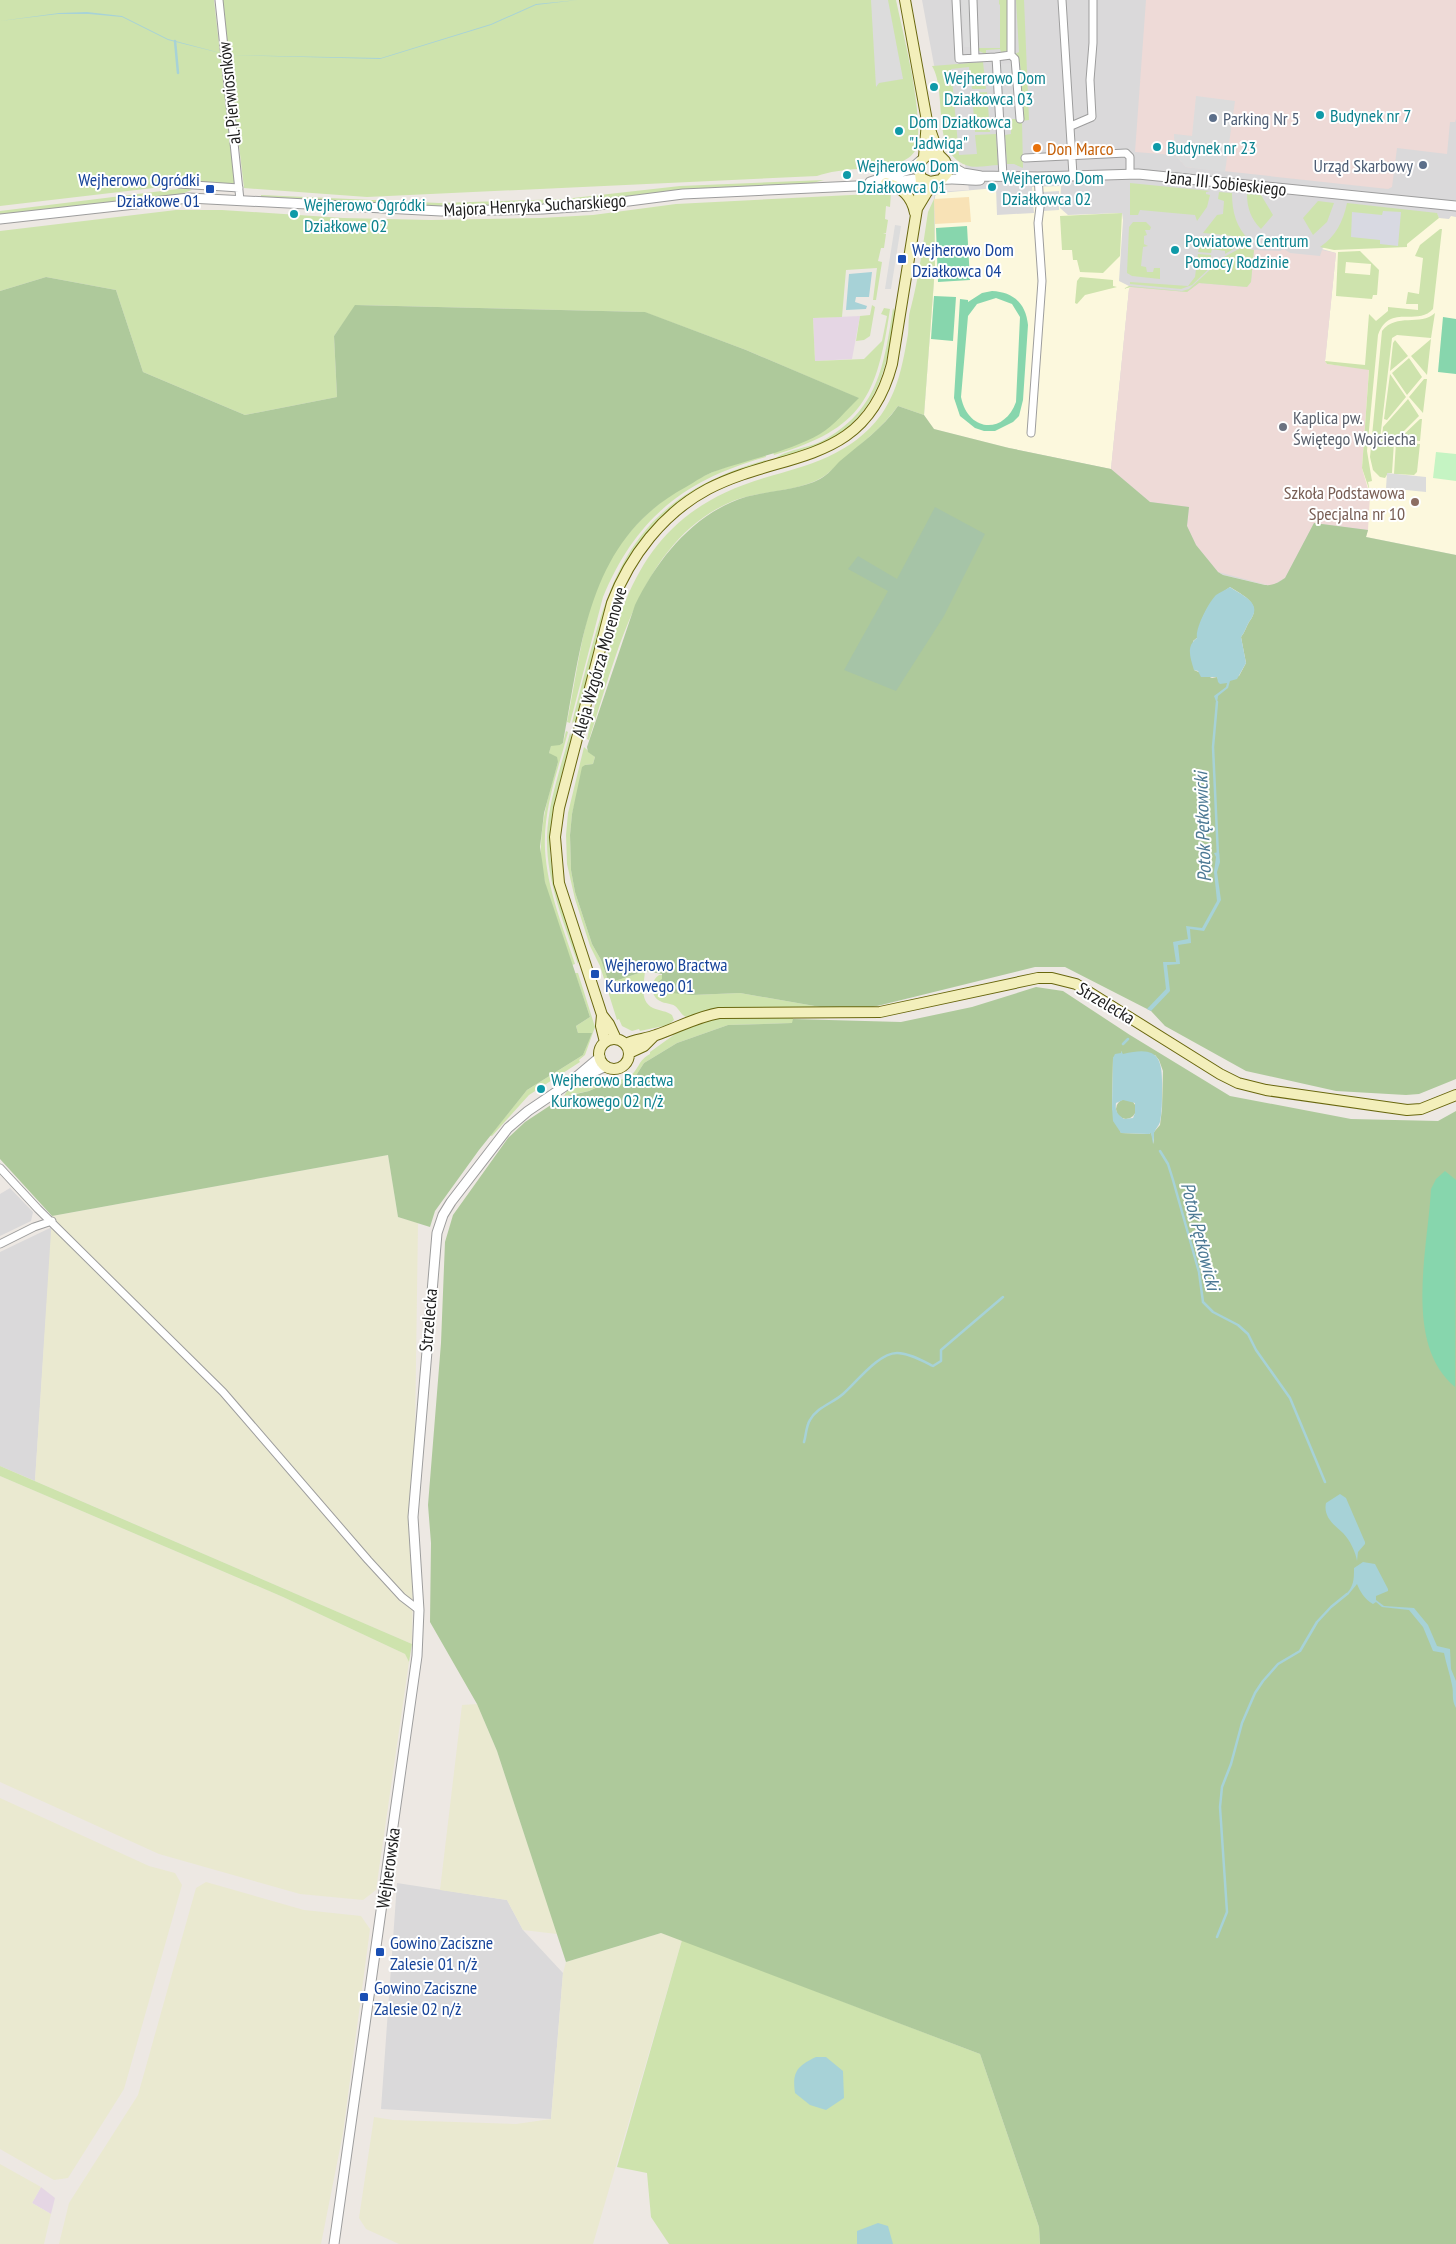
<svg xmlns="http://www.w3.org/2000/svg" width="1456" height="2244" viewBox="0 0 1456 2244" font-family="'PT Sans Narrow',sans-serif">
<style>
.residential{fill:#dad9da}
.industrial{fill:#e5d6e4}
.education{fill:#fcf8dd}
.military{fill:#eedad7}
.farmland{fill:#eae9d0}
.grass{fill:#cee3ad;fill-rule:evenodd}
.forest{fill:#aec99b;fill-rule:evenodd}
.sand{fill:#f8e2b6}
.cemetery{fill:#a6c4a7}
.park{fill:#c5f4c3}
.pitch{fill:#87d6ad;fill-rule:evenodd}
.parking{fill:#dcdcdc}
.plaza{fill:#d8d9e2}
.water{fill:#a7d2d7;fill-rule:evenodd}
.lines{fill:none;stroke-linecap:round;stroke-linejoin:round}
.stream{stroke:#a7d2d7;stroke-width:2.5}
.minor-casing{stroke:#9d9d9d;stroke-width:9}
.tertiary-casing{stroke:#9d9d9d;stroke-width:11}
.secondary-casing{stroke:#69670e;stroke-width:12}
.minor{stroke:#fff;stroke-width:7}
.tertiary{stroke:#fff;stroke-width:9}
.secondary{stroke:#f3efbb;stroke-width:10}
.culture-dot{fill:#0f9aa8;stroke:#fff;stroke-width:2}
.service-dot{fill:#5c6f8a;stroke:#fff;stroke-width:2}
.food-dot{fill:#e8710a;stroke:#fff;stroke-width:2}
.transit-dot{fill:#1a4fb4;stroke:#fff;stroke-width:2}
.worship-dot{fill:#6b7280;stroke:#fff;stroke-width:2}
.education-dot{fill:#8d6e63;stroke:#fff;stroke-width:2}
.labels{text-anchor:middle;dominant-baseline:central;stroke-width:4;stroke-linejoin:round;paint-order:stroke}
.culture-label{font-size:18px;fill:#0d838f;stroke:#fff;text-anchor:start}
.street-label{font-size:18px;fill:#1c1c1c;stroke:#fff}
.service-label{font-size:18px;fill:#4e5e75;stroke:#fff;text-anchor:start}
.food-label{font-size:18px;fill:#c56008;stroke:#fff;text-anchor:start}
.transit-label{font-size:18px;fill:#164399;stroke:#fff;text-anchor:start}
.worship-label{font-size:18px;fill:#5b616d;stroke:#fff;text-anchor:start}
.education-label{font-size:18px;fill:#785e54;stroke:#fff;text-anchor:end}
.water-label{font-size:19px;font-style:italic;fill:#4c7994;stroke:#fff}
</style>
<rect width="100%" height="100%" fill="#ede8e3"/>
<!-- residential -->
<path class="residential" d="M922 0H1456V555L1366 537 1271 586 1223 575 1009 448 924 415 935 267 934 192 969 190 965 164 959 159 934 65Z
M10 1188 33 1212 31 1221 0 1236V1194Z
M52 1227 35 1481 0 1466V1252Z
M397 1883 507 1900 523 1930 563 1973 551 2119 381 2109Z"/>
<!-- industrial -->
<path class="industrial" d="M860 316 852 359 815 361 813 318Z
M41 2187 55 2198 51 2214 32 2203Z"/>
<!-- education -->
<path class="education" d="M1061 186 1060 208 1068 215 1122 213 1123 220 1119 281 1131 287 1129 289 1111 469 1009 448 934 429 924 415 935 267V196L939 193 996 188 997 215 1034 213 1032 187Z
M1437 214 1439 218 1449 219 1451 216 1456 217V555L1366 537 1368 530 1325 361 1336 253 1322 249 1333 240Z"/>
<!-- military -->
<path class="military" d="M1146 0H1456V119L1455 122H1450L1447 154 1397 148 1392 187 1388 189 1186 167 1175 155 1135 152Z
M1284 249 1290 253 1320 256 1322 250 1336 253 1325 361 1327 364 1369 369 1362 468 1370 496 1368 530 1314 523 1285 578 1271 586 1218 572 1196 545 1187 526 1189 507 1150 502 1111 469 1129 289 1131 287 1187 292 1199 283 1247 287 1251 282 1254 250 1280 251Z"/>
<!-- farmland -->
<path class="farmland" d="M388 1155 398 1217 418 1223 412 1644 35 1481 52 1216Z
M0 1476 283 1597 405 1654 409 1662 376 1890 363 1900 300 1894 159 1854 0 1782Z
M477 1704 497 1751 557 1934 523 1930 507 1900 440 1890 462 1705Z
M0 1798 149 1866 175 1873 182 1885 124 2089 68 2178 54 2180 0 2149Z
M206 1882 304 1910 361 1916 370 1929 343 2133 321 2244H59L69 2203 138 2095 196 1888Z
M661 1933 682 1940 593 2244H399L366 2229 359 2218 374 2117 393 2120 516 2124 551 2119 563 1973 566 1962Z
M0 2164 41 2187 32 2203 51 2214 44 2244H0Z"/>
<!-- grass -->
<path class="grass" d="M0 0H214L235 185H179L0 206Z
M222 0H896C904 38 923 110 917 146 915 154 908 159 901 162V164C875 170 842 167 817 176L367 197 244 188Z
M999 0H1008L1009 51 1001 52 1000 49 986 50V54L979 51 978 48H1000V5L999 4Z
M1016 0H1024L1029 120 1022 121 1023 168 1014 164H1007L1005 135 1011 134 1010 119 1024 118 1020 63 1015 54 1019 52Z
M983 62 986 89H972L969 67 951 69 959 155 977 154 975 135 996 134 998 165C989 165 975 169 966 165 930 152 948 92 932 66Z
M987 92 990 132H975L972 93Z
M824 180 809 184 682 190 585 202 473 206H428L261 197V195L439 203 564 199 680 186Z
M1130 183 1210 191 1206 192V194L1210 195 1207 207 1197 221 1195 215 1140 210 1138 215H1130Z
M186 188 192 190 178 195 0 215V211Z
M1219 192 1232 193C1232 212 1236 227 1250 241L1233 236 1203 233 1217 215 1223 214 1224 201 1218 199Z
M891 193 890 207 886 206 885 219 888 220 886 233H883L886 234 884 248H881L878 261 882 262 876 300H873L877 268 846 270 842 317 813 318 815 361 864 359 882 341 887 316 881 314 884 308 890 309C877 396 863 429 774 455L773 452 821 433 858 398 746 350 644 312 356 305 334 336 337 397 245 415 143 372 116 290 46 277 0 291V231L176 210H222L343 218 431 220 541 218 593 215 676 204Z
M1247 194 1261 195 1273 215 1261 229C1251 219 1247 208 1247 194Z
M934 199 935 267 924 415 898 406C883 427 863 442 844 459 836 465 829 474 821 478 798 492 758 491 733 501 641 539 617 655 589 740L587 739C617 620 628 518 764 478 809 465 851 455 881 415 898 391 903 363 908 334 909 326 908 318 910 311 918 282 923 245 928 212Z
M1318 201 1334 203 1327 222 1313 235 1303 218Z
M1347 203 1437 213 1439 218 1407 244V247L1334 250 1320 247C1336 236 1343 222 1347 203Z
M1122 213 1120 256 1103 273 1080 272 1077 260H1073L1072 250H1062L1060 216Z
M1133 222H1146L1151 227 1150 230H1145L1147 235 1144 236V244L1148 246 1143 247 1141 266 1146 267 1147 272H1153L1154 268H1160V279L1132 276 1127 273 1129 227Z
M1440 229H1442L1433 309C1417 327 1389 303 1378 335L1367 451 1372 481 1368 482 1370 492 1362 468 1369 370 1327 364 1325 361 1365 365 1369 314 1376 321 1388 311V307L1418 310V304H1406L1408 292 1419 294 1423 258 1415 256 1420 245Z
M1202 236 1235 238 1245 242 1225 254V251L1212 249 1211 253 1198 252Z
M1250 243 1249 249 1254 250 1251 282 1247 287 1199 283 1187 292 1131 287 1123 289 1129 286 1182 291 1189 289 1224 257Z
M1360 251 1379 270 1377 295H1373L1372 299 1336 296 1338 252ZM1346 262 1371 264 1370 275 1345 273Z
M1198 254 1211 255V258L1219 259 1192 285 1181 289 1130 284V282L1188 286 1195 277Z
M1080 277 1113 280V286L1117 287 1085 295 1077 304 1075 303 1077 281Z
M872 305 875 307 870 336 864 340 856 341 860 316 870 315Z
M893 308 896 313C886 371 877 419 819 445 807 451 792 454 779 459L776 458C786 450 808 448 822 441 878 411 884 366 893 308Z
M1435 313 1431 338 1397 335 1392 338 1380 439 1394 442 1392 473H1388L1385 478 1380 477 1373 470 1370 457 1382 331C1397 312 1420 327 1435 313Z
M1431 339 1427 375 1411 356Z
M1395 340 1408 356 1390 371 1393 343Z
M1409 358 1422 377 1407 395 1392 373Z
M1390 374 1406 397 1387 420 1384 419Z
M1424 379H1427L1423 413 1409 397Z
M1408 399 1419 416 1396 439 1382 438 1383 427Z
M1420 419H1422L1420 441 1399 439Z
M1396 442 1420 444 1417 472 1414 475 1394 474Z
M765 454 766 457C684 480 636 518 603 597L570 723 567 722C576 679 581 633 595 592 614 537 661 493 715 471 731 465 748 460 765 454Z
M766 460 763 464C688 484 639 526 609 598L576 720 572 723C607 591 617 502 766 460Z
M566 731 568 732C558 770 543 810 545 849 547 889 563 927 575 964L572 965C561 929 539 883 541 845 542 816 550 789 558 762L549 753 551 745H560L563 743Z
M570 733 572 738C562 774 549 812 550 851 552 887 568 924 579 958L578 964C564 923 546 881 547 837 548 802 561 767 570 733Z
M584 747 595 757 593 764 585 765 572 814 570 835 571 870 575 892 592 944 601 960 609 983 645 971C644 984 639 1001 653 1008 660 1011 667 1011 672 1015L674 1020 668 1025 640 1031 639 1029 632 1031 622 1026 619 1019 617 1020 600 966 590 946 575 899 567 864 566 835 568 813Z
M575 973H578L595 1027 585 1055 579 1060 580 1062 529 1095 492 1136 489 1135 488 1130 493 1132 527 1090 583 1055 591 1033H578L576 1026 590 1017Z
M659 975H662V979L692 995 740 993 826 1008 726 1007 686 1017C681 1015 680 1010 675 1006 671 1003 665 1004 660 1001 650 996 650 981 659 975Z
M723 1017H793V1023L728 1025 677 1043 644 1063 635 1077 621 1084H604L589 1091 564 1096 567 1091 593 1082 595 1084C606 1077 617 1083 629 1077 639 1070 638 1060 650 1054V1052L682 1029 702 1022Z
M0 1466 412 1644 409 1662 405 1654 283 1597 0 1476Z
M682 1940 980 2054 1039 2227 1040 2244H669L651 2217 647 2173 617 2167Z"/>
<!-- forest -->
<path class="forest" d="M46 277 116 290 143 372 245 415 337 397 334 336 355 305 645 312 746 350 859 398C847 409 834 426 820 434 788 452 750 459 716 471 706 474 696 481 686 487 587 540 582 644 563 743L560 745 551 746 549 753 557 757 558 762 544 813 540 847 542 860 545 882 590 1017 576 1026 578 1033H592L583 1055 527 1090 479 1150 435 1211 430 1227 398 1217 388 1155 52 1216 0 1159V291Z
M898 406 924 415 934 429 1009 448 1111 469 1150 502 1189 507 1187 526 1196 545 1218 572 1223 575 1265 585C1273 586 1279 582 1285 578L1314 523 1368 530 1366 537 1456 555V1079L1419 1094 1406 1095 1336 1091 1246 1071 1165 1026 1151 1011 1065 967H1035L869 1008H826L740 993 692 995 662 992 658 982 662 979V974L645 971 609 983 601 960 592 944 575 892 571 870 570 835 572 814 582 767 585 765 593 764 595 757 588 752 587 747 635 605C656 562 688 521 732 502 758 490 796 492 820 479 828 475 834 467 840 461 860 444 883 428 898 406ZM1230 587C1244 596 1263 604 1249 622 1246 627 1245 632 1241 637L1246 663 1239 676 1218 679 1217 677 1212 678 1194 670 1193 641 1198 637C1200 615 1211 599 1230 587Z
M1036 987 1063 991 1130 1035 1230 1096 1351 1119 1438 1121 1456 1111V2244H1040L1039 2227 980 2054 661 1933 566 1962 497 1751 477 1704 430 1622 431 1543 428 1505 441 1343 445 1242 453 1215 508 1138 525 1122 563 1097 589 1091 604 1084H621L635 1077 644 1063 677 1043 728 1025 792 1023 793 1019 901 1022 972 1007ZM1122 1051V1054L1155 1055 1159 1060 1163 1071 1162 1109 1160 1125 1154 1132V1144L1151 1132 1149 1134 1121 1133 1112 1108 1113 1058 1121 1054Z
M1116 1109a10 10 0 1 1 20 0a10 10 0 1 1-20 0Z"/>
<!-- sand -->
<path class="sand" d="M969 197 971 222 935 224 934 199Z"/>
<!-- cemetery -->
<path class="cemetery" d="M935 507 985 534 944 616 896 691 844 670 888 591 848 569 858 556 897 579Z"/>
<!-- park -->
<path class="park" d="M1436 452 1456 454V481L1433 478Z"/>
<!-- pitch -->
<path class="pitch" d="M967 226 970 280 938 282 936 228Z
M992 291C1013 292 1026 303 1028 325L1023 400 1019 416 1013 422 995 431H984L975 428 960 416 954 398 960 299 968 300V302L982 293ZM996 298 1012 304 1020 317 1016 402C1004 435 968 432 961 397L968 316 977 304Z
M934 296 956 297 953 341 931 339Z
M1443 317 1456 319V374L1438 372Z
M1445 1171 1456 1180 1455 1387C1403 1344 1428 1249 1431 1189L1436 1179Z"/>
<!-- parking -->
<path class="parking" d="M871 0H888L903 79 879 83 876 87Z
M962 0H969L971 47H964Z
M1012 63 1014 87H1008L1007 84H1001L1000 64Z
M1002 90H1014L1016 119H1010L1011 131 1005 132Z
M1196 96 1235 101 1225 172 1186 167 1175 155 1174 134 1192 136Z
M1059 191V210L1043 211V192Z
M895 225 901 226 891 289H885Z
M1387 473 1426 477V492L1386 488Z"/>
<!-- plaza -->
<path class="plaza" d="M1383 211 1401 212 1398 246 1380 244V240L1351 237 1352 212 1382 215Z"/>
<!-- water -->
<path class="water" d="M578 0 536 5 491 25 380 59 228 55 168 40 122 17 89 14H58L0 21 59 13 87 12 122 16 168 39 228 55 381 58 491 24 536 4Z
M872 272 869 297H856L855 302 867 306 866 309 846 310 849 274Z
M1230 587C1244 597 1264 603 1249 622 1246 627 1245 632 1241 637L1246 663 1237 679 1230 681 1228 688 1218 696 1217 704 1214 696 1226 687 1227 683 1220 684 1218 682 1217 677H1201L1198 671 1194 670C1190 657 1186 646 1197 638 1195 628 1209 602 1216 595 1220 592 1226 590 1230 587Z
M1219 852 1220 862 1217 872 1221 900 1204 931 1190 929 1191 943 1178 945 1180 964 1167 965 1170 991 1151 1011 1147 1009 1166 989 1163 962H1176L1173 942 1188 939 1186 926 1202 928 1217 901 1214 872 1216 857 1214 853Z
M1121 1051 1123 1054C1159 1045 1163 1058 1162 1091 1162 1101 1162 1112 1160 1122 1159 1126 1155 1129 1154 1133 1154 1136 1154 1141 1153 1144L1151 1133 1149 1134 1121 1133 1113 1121 1112 1108 1113 1058 1115 1054 1121 1053ZM1123 1100 1135 1103V1113L1133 1118 1124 1119C1117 1114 1115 1111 1116 1103Z
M1340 1494 1346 1498 1365 1542V1544L1358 1552 1357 1561C1356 1553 1350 1540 1343 1533 1334 1525 1323 1517 1326 1503Z
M1363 1562 1375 1564 1388 1589V1591L1376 1596V1600L1384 1606 1414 1608 1428 1625 1437 1646 1450 1649 1451 1669 1456 1681V1708C1451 1699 1454 1693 1452 1685 1450 1674 1446 1664 1444 1653L1433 1651 1423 1627 1409 1610 1382 1607 1376 1602 1373 1604C1364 1599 1360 1591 1357 1584L1348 1595H1345C1354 1587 1354 1579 1354 1568Z
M816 2057H826L843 2071 844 2098 826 2110 810 2105 795 2093C792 2072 797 2066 816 2057Z
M878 2223 888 2226 893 2244H857V2231Z"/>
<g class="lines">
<!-- stream -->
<path class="stream" d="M175 41 178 73
M1217 702 1213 747 1218 856
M1123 1044 1128 1039
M1160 1151 1168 1164 1173 1180 1199 1272 1203 1302 1213 1312 1238 1325 1248 1334 1256 1350 1290 1398 1325 1482
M804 1442C806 1436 806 1426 810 1420 817 1407 833 1403 843 1394 856 1383 878 1353 897 1353 909 1353 923 1361 933 1366L941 1361V1350L1003 1297
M1217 1937 1227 1912 1220 1807 1222 1787 1231 1764 1242 1723 1255 1693 1263 1681 1278 1664 1300 1651 1317 1622 1331 1607 1347 1594"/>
<defs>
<path id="minor" d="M219 0 240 200
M956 0 959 59 996 57
M973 0 975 58
M1011 0V55
M1062 0 1073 175
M1071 126 1092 117 1090 80 1093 43V0
M1025 158 1126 153 1130 157V174
M1003 176 996 57 1011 55 1015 59 1020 119
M179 184 239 188
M1031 433 1042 281 1038 223 1040 207 1038 177
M0 1168 38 1209 223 1392 368 1560 402 1597 419 1610
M0 1244 34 1227 52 1221"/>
<path id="tertiary" d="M947 164 963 173 981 176 1038 177 1138 174 1456 206
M941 180C953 177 967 181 980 180
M870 182 911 169 920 161
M0 219 189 198 441 211 543 209 590 206 683 194 878 185 921 178
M575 1081 606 1066
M334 2244 417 1656 419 1610 413 1517 437 1233 443 1215 451 1202 508 1128 528 1111 568 1084 600 1057"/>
<path id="secondary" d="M905 0 927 121 939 155
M924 157 927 122
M886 183C902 187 912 197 915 213
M918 207 927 192 936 183
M602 1015 601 1026 605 1042
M616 1039 609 1024 602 1015 559 883 555 837 559 808 612 603C630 556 663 513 708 489 783 450 865 467 892 364L921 184C921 172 915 163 928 155H939L945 161 947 173 941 180 930 182 921 178
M599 1054a15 15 0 1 1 30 0a15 15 0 1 1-30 0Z
M625 1044C635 1039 646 1039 656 1035 677 1028 696 1017 719 1013L880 1012 1038 978H1052L1076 984 1220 1074 1238 1083 1266 1090 1407 1110 1421 1109 1456 1095
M629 1053 644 1046 654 1036"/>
</defs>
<!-- minor casing -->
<use href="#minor" class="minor-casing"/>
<!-- tertiary casing -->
<use href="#tertiary" class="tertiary-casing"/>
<!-- secondary casing -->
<use href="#secondary" class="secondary-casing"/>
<!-- minor -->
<use href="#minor" class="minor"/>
<!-- tertiary -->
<use href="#tertiary" class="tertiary"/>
<!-- secondary -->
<use href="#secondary" class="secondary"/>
</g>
<!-- markers -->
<g class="culture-dot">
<circle cx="934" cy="87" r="5"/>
<circle cx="1320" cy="115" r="5"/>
<circle cx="899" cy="131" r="5"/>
<circle cx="1157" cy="147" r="5"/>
<circle cx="847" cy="175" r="5"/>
<circle cx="992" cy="187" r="5"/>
<circle cx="294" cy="214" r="5"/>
<circle cx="1175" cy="250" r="5"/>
<circle cx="541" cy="1089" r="5"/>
</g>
<g class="service-dot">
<circle cx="1213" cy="118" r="5"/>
<circle cx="1423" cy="165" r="5"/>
</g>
<circle class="food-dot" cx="1037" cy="148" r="5"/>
<g class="transit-dot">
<rect x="205" y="184" width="10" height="10" rx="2.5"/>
<rect x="897" y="254" width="10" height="10" rx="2.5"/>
<rect x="590" y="969" width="10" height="10" rx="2.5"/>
<rect x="375" y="1947" width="10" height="10" rx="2.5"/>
<rect x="359" y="1992" width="10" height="10" rx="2.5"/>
</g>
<circle class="worship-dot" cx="1283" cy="427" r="5"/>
<circle class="education-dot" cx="1415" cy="502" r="5"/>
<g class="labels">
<!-- culture labels -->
<g class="culture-label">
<text x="944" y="77">Wejherowo Dom<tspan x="944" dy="21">Działkowca 03</tspan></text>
<text x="1330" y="115">Budynek nr 7</text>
<text x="909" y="121">Dom Działkowca<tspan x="909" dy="21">"Jadwiga"</tspan></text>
<text x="1167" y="147">Budynek nr 23</text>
<text x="857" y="165">Wejherowo Dom<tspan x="857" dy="21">Działkowca 01</tspan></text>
<text x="1002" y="177">Wejherowo Dom<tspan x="1002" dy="21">Działkowca 02</tspan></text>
<text x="304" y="204">Wejherowo Ogródki<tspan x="304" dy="21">Działkowe 02</tspan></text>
<text x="1185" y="240">Powiatowe Centrum<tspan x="1185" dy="21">Pomocy Rodzinie</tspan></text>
<text x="551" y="1079">Wejherowo Bractwa<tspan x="551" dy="21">Kurkowego 02 n/ż</tspan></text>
</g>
<!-- street labels -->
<g class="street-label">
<text transform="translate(229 93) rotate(-96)">al. Pierwiosnków</text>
<text transform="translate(1226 183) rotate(6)">Jana III Sobieskiego</text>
<text transform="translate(535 205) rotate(-3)">Majora Henryka Sucharskiego</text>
<text transform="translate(599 662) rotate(-74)">Aleja Wzgórza Morenowe</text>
<text transform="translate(1106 1003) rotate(31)">Strzelecka</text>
<text transform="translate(428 1320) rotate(-85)">Strzelecka</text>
<text transform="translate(388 1868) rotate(-82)">Wejherowska</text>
</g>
<!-- service labels -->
<g class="service-label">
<text x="1223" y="118">Parking Nr 5</text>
<text x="1413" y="165" text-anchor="end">Urząd Skarbowy</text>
</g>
<!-- food labels -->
<g class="food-label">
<text x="1047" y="148">Don Marco</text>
</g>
<!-- transit labels -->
<g class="transit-label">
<text x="200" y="179" text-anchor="end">Wejherowo Ogródki<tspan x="200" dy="21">Działkowe 01</tspan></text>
<text x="912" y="249">Wejherowo Dom<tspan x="912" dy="21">Działkowca 04</tspan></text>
<text x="605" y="964">Wejherowo Bractwa<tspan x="605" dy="21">Kurkowego 01</tspan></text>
<text x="390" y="1942">Gowino Zaciszne<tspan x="390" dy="21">Zalesie 01 n/ż</tspan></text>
<text x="374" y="1987">Gowino Zaciszne<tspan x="374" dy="21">Zalesie 02 n/ż</tspan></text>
</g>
<!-- worship labels -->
<g class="worship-label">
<text x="1293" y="417">Kaplica pw.<tspan x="1293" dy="21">Świętego Wojciecha</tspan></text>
</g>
<!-- education labels -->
<g class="education-label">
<text x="1405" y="492">Szkoła Podstawowa<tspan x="1405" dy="21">Specjalna nr 10</tspan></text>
</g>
<!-- water labels -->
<g class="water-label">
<text transform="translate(1202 827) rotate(-92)">Potok Pętkowicki</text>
<text transform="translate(1201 1236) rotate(76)">Potok Pętkowicki</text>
</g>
</g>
</svg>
